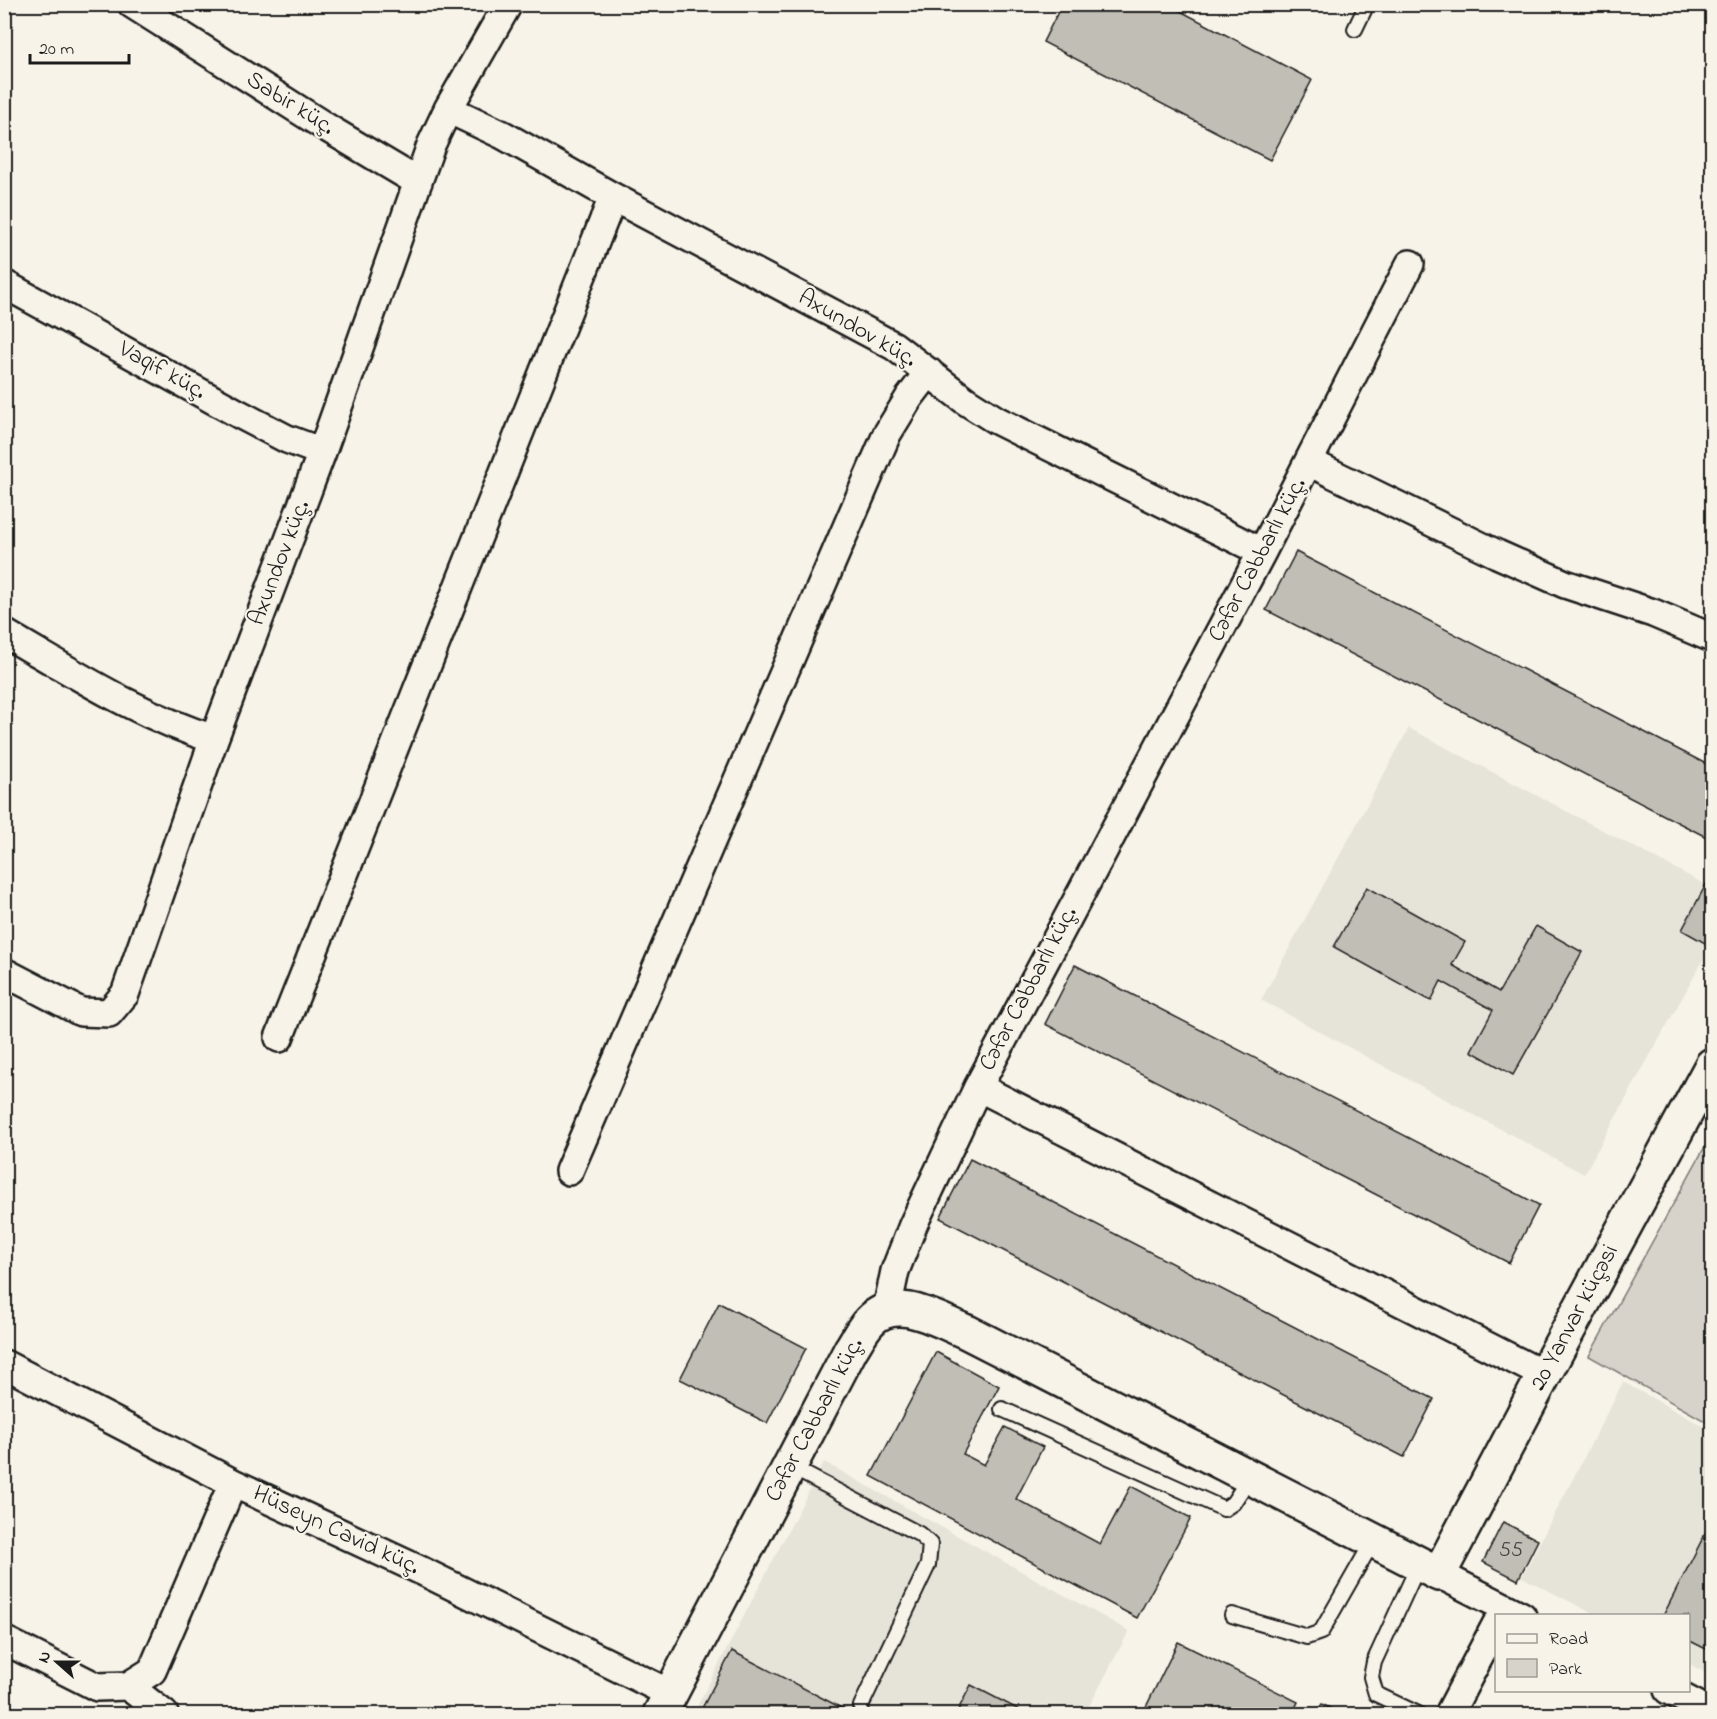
<svg xmlns="http://www.w3.org/2000/svg" width="1717" height="1719" viewBox="0 0 1717 1719" font-family="'Indie Flower',sans-serif">
<style>
.built{fill:#e6e3d9}
.green{fill:#d7d3cb;stroke:#7a7874;stroke-width:1.5}
.building{fill:#c0beb5;stroke:#1c1c1c;stroke-width:1.5}
.lines{fill:none;stroke-linecap:round;stroke-linejoin:round}
.service-casing{stroke:#1c1c1c;stroke-width:18}
.minor-casing{stroke:#1c1c1c;stroke-width:32}
.tertiary-casing{stroke:#1c1c1c;stroke-width:38}
.service{stroke:#f7f3e8;stroke-width:14}
.minor{stroke:#f7f3e8;stroke-width:27}
.tertiary{stroke:#f7f3e8;stroke-width:33}
.labels{text-anchor:middle;dominant-baseline:central;stroke-width:4.5;stroke-linejoin:round;paint-order:stroke}
.number-label{font-size:21px;fill:#454442}
.street-label{font-size:24px;fill:#1c1c1c;stroke:#f7f3e8}
</style>
<rect width="100%" height="100%" fill="#f7f3e8"/>
<filter id="ink" filterUnits="userSpaceOnUse"><feTurbulence type="fractalNoise" baseFrequency=".0167" numOctaves="2"/><feDisplacementMap in="SourceGraphic" scale="12" xChannelSelector="R" yChannelSelector="G"/><feConvolveMatrix kernelMatrix="1 2 1 2 8 2 1 2 1" color-interpolation-filters="sRGB"/></filter>
<g filter="url(#ink)">
<!-- built -->
<path class="built" d="M1409 728 1706 885 1682 930 1711 946 1584 1174 1261 1000Z
M1623 1382 1712 1431V1676L1689 1664 1688 1616 1596 1615 1522 1577Z
M824 1462 1129 1631 1085 1714H693Z"/>
<!-- green -->
<path class="green" d="M1712 1134V1425L1589 1356Z"/>
<!-- building -->
<path class="building" d="M1062 4H1167L1312 80 1270 160 1043 42Z
M1296 552 1712 767V840L1266 610Z
M1712 873V947L1682 930Z
M1367 887 1465 942 1452 965 1499 992 1536 926 1582 952 1513 1075 1471 1051 1493 1010 1441 981 1431 1001 1334 947Z
M1075 965 1539 1205 1509 1263 1045 1024Z
M970 1159 1434 1399 1404 1457 940 1218Z
M719 1303 806 1348 767 1423 680 1379Z
M936 1352 999 1386 963 1454 984 1465 1005 1427 1043 1447 1016 1499 1100 1544 1131 1486 1191 1518 1137 1618 871 1476Z
M1712 1520V1637L1706 1649 1688 1640V1616H1663Z
M1503 1522 1538 1540 1518 1580 1483 1562Z
M1178 1642 1298 1702 1292 1714H1161L1146 1707Z
M732 1651 853 1714H699Z
M971 1685 1027 1714H956Z
M1322 1704 1341 1714H1315Z"/>
<g class="lines">
<defs>
<path id="service" d="M1355 29 1367 4
M1002 1409 1224 1509 1233 1503 1250 1477
M789 1466 919 1534 930 1544 928 1565 861 1706
M1232 1615 1307 1637 1321 1632 1373 1541
M1418 1714 1376 1694 1371 1677 1374 1662 1419 1564"/>
<path id="minor" d="M132 4 329 129 418 182
M448 109 503 135 613 197 894 346 966 401 996 420 1262 552
M4 284 239 414 287 439 322 452
M1309 462 1497 554 1565 584 1653 613 1712 638
M4 633C72 672 139 716 214 739
M4 972 81 1012 109 1013 125 994 214 739 322 452 431 145 448 109 508 4
M279 1038 613 197
M978 1087 1544 1375
M569 1171 887 434 909 398 929 372
M887 1309 895 1271 913 1225 978 1087 1262 552 1410 264
M4 1364 233 1483 422 1571 671 1694
M1439 1574 1522 1616
M4 1640 97 1687 128 1686 152 1671 233 1483
M128 1686 164 1714
M1668 1690 1712 1713
M1449 1714 1496 1625"/>
<path id="tertiary" d="M660 1714 851 1349C857 1340 862 1329 870 1321 895 1293 939 1321 967 1332L1439 1574 1544 1375 1712 1065"/>
</defs>
<!-- service casing -->
<use href="#service" class="service-casing"/>
<!-- minor casing -->
<use href="#minor" class="minor-casing"/>
<!-- tertiary casing -->
<use href="#tertiary" class="tertiary-casing"/>
<!-- service -->
<use href="#service" class="service"/>
<!-- minor -->
<use href="#minor" class="minor"/>
<!-- tertiary -->
<use href="#tertiary" class="tertiary"/>
</g>
</g>
<g class="labels">
<!-- number labels -->
<g class="number-label">
<text x="1511" y="1551">55</text>
</g>
<!-- street labels -->
<g class="street-label">
<text transform="translate(290 104) rotate(32)">Sabir küç.</text>
<text transform="translate(857 329) rotate(30)">Axundov küç.</text>
<text transform="translate(162 371) rotate(29)">Vaqif küç.</text>
<text transform="translate(1258 560) rotate(-62)">Cəfər Cabbarlı küç.</text>
<text transform="translate(280 563) rotate(-69)">Axundov küç.</text>
<text transform="translate(1029 989) rotate(-62)">Cəfər Cabbarlı küç.</text>
<text transform="translate(1575 1318) rotate(-62)">20 Yanvar küçəsi</text>
<text transform="translate(815 1420) rotate(-62)">Cəfər Cabbarlı küç.</text>
<text transform="translate(336 1531) rotate(25)">Hüseyn Cavid küç.</text>
</g>
</g>
<!-- margin -->
<rect width="1717" height="1719" fill="none" stroke="#f7f3e8" stroke-width="24"/>
<rect x="12" y="12" width="1693" height="1695" fill="none" stroke="#1c1c1c" stroke-width="2" filter="url(#ink)"/>
<!-- legend -->
<rect x="1495" y="1614" width="195" height="78" fill="#f7f3e8" stroke="#9f9d96" stroke-width="1.5"/>
<rect x="1507" y="1634" width="30" height="9" fill="#f7f3e8" stroke="#9f9d96" stroke-width="1.5"/>
<text x="1549" y="1644" font-size="18" fill="#1c1c1c">Road</text>
<rect x="1507" y="1659" width="30" height="18" fill="#d7d3cb" stroke="#9f9d96" stroke-width="1.5"/>
<text x="1549" y="1674" font-size="18" fill="#1c1c1c">Park</text>
<!-- north arrow -->
<g transform="translate(57 1662) rotate(291)" stroke="#f7f3e8" stroke-width="4.5" paint-order="stroke">
<path d="M0-4.5L10 22L0 15L-10 22Z" fill="#1c1c1c"/>
<text y="-9" font-size="16" font-weight="bold" text-anchor="middle" fill="#1c1c1c">N</text>
</g>
<!-- scale -->
<path d="M30 54v9h99v-9" fill="none" stroke="#1c1c1c" stroke-width="3"/>
<text x="39" y="54" font-size="18" fill="#1c1c1c" stroke="#f7f3e8" stroke-width="4.5" paint-order="stroke">20 m</text>
</svg>
